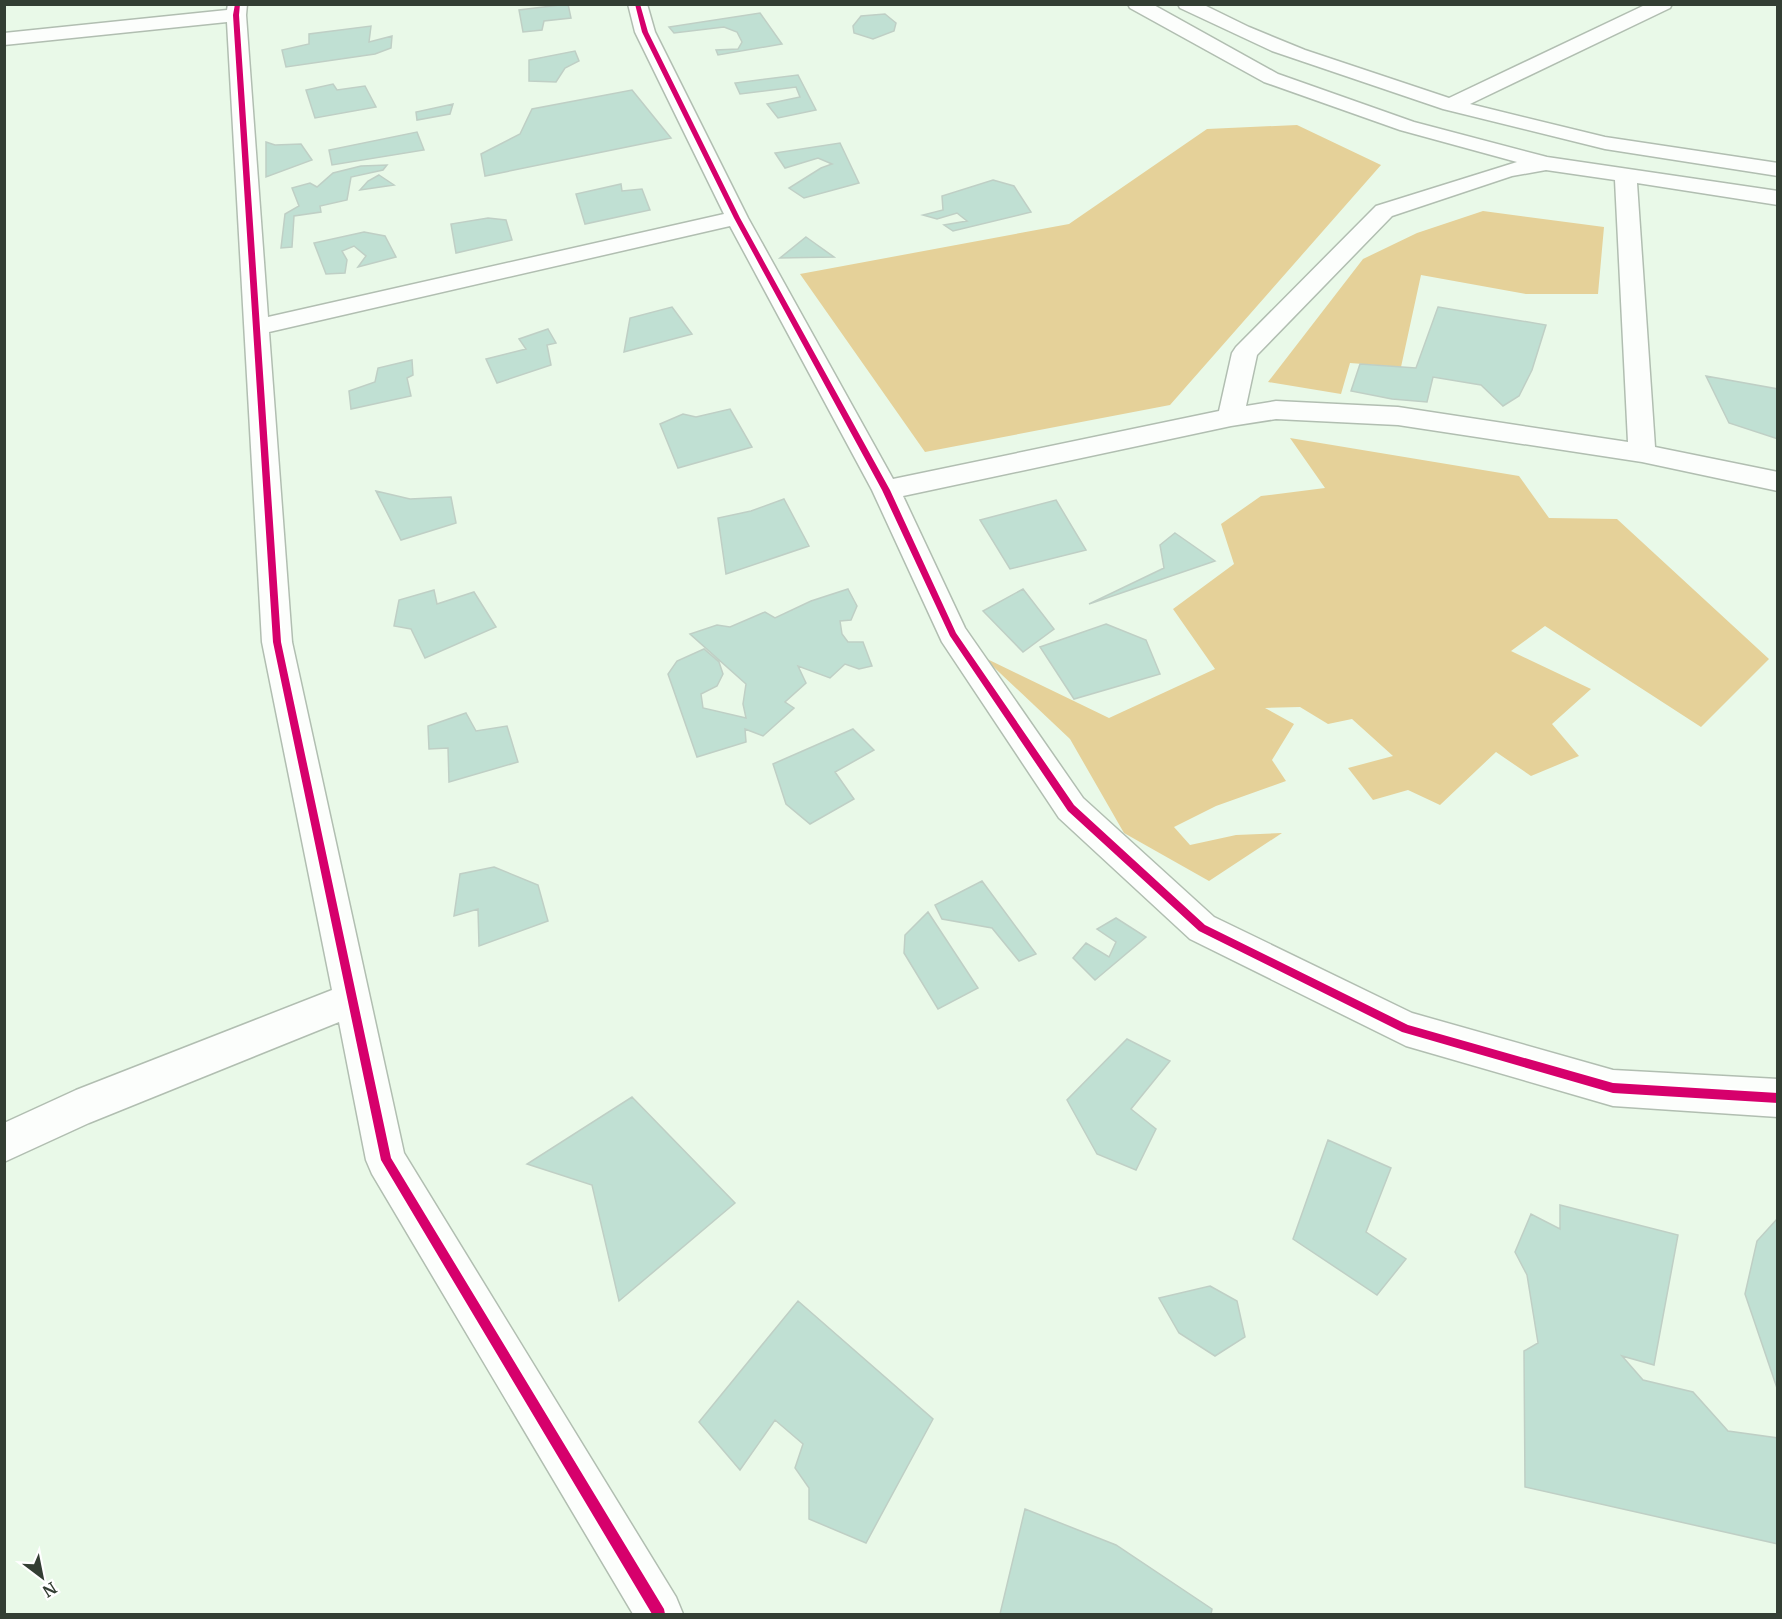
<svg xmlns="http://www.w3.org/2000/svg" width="1782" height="1619" viewBox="0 0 1782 1619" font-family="Merriweather,serif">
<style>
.forest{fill:#e5d199}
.building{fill:#c0e0d3;stroke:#bfcfc5;stroke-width:1.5}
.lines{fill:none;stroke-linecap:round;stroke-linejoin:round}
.minor-casing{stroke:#b1beb1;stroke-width:3}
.minor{fill:#fcfefc;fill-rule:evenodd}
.cycleway-casing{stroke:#fff;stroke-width:4}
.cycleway{fill:#d6006c;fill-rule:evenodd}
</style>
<rect width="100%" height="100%" fill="#e9f9e8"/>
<!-- forest -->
<path class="forest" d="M1297 125 1381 165 1170 405 925 452 800 274 1069 224 1207 129Z
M1483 211 1604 227 1598 294H1526L1421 275 1401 367 1350 363 1341 394 1268 382 1363 259 1417 233Z
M1290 438 1519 476 1549 518 1617 519 1769 659 1701 727 1545 626 1511 651 1591 689 1552 724 1579 756 1531 776 1496 752 1440 805 1408 790 1373 800 1348 768 1393 756 1352 719 1328 724 1300 707 1265 708 1294 724 1272 760 1286 781 1216 806 1174 827 1190 845 1236 835 1282 833 1209 881 1124 833 1070 739 983 657 1109 718 1215 669 1173 609 1234 564 1221 524 1261 496 1325 488Z"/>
<!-- building -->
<path class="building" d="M568 4 571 18 544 21 542 30 523 32 519 10Z
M760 13 782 44 718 55 716 50 738 49 742 42 737 32 724 27 674 33 669 27Z
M885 14 896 23 894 31 873 39 854 33 853 26 861 16Z
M371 26 369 42 392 36 391 48 375 54 286 67 282 50 309 44V34Z
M575 51 579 61 565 68 556 82 529 81V60Z
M798 75 816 110 778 118 767 104 800 97 796 87 740 94 735 83Z
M333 84 337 90 365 86 376 107 315 118 306 90Z
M632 90 671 138 485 176 481 154 520 134 532 109Z
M453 104 450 114 417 120 416 112Z
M417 132 424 150 332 165 329 150Z
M266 142 275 145 301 144 312 160 266 177Z
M840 143 859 183 804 198 789 188 821 168 832 164 818 158 785 168 775 153Z
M387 165 383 170 351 177 347 200 320 206 321 212 294 216 292 247 281 248 285 214 299 206 292 188 310 183 317 187 333 173 361 166Z
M379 175 394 185 360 190 368 181Z
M993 180 1014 186 1031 212 953 231 944 225 967 221 957 213 937 219 923 215 943 210 942 196Z
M621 184 622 191 642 189 650 210 585 224 576 194Z
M488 218 506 220 512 240 456 253 451 224Z
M364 232 385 236 396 257 358 267 366 256 354 246 342 251 347 260 345 273 326 274 314 243Z
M806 237 834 257 780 258Z
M672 307 692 334 624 352 630 318Z
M1438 307 1546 325 1532 370 1519 396 1503 406 1481 385 1433 377 1427 402 1392 399 1351 391 1360 364 1416 368Z
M548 329 556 343 547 345 551 365 497 383 486 359 526 349 519 339Z
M412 360 413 375 407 378 411 396 351 409 349 391 375 382 378 368Z
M1706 376 1778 389V439L1729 423Z
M730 409 752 447 678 468 660 424 683 414 696 417Z
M376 491 410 499 451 497 456 523 401 540Z
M784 499 809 546 726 574 718 518 751 511Z
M1056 500 1086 550 1010 569 980 520Z
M1175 533 1215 561 1089 604 1164 568 1160 545Z
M848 589 857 606 851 620 840 621 842 634 848 642H863L872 666 859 669 845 664 830 678 798 666 806 683 785 702 794 708 763 736 745 729 746 742 697 757 668 674 677 661 704 649 719 662 723 674 717 686 701 694 703 708 746 718 743 704 746 684 690 634 717 625 730 627 765 612 775 618 811 601Z
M1023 589 1054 629 1023 652 983 611Z
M434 590 437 604 474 592 496 627 425 658 411 629 394 626 399 600Z
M1106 624 1146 640 1160 674 1074 699 1040 647Z
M466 713 476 731 507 726 518 762 449 782 448 748 429 749 428 726Z
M853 729 874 750 835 772 854 799 810 824 786 804 773 764Z
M494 867 538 885 548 921 479 946 478 909 454 916 460 874Z
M982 881 1036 954 1019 961 992 928 942 919 935 905Z
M928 912 978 988 938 1009 904 953 905 935Z
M1116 918 1146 937 1095 980 1073 958 1086 943 1109 957 1116 942 1097 929Z
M1127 1039 1170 1061 1131 1109 1156 1129 1136 1170 1097 1154 1067 1100Z
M632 1097 735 1203 619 1301 592 1185 527 1164Z
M1328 1140 1391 1168 1366 1232 1406 1259 1377 1295 1293 1239Z
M1560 1205 1678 1235 1654 1365 1622 1356 1643 1380 1693 1392 1728 1431 1778 1438V1544L1525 1487 1524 1351 1538 1343 1527 1275 1515 1252 1531 1214 1560 1229Z
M1778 1218V1391L1745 1294 1757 1241Z
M1210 1286 1237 1301 1245 1337 1215 1356 1179 1333 1159 1298Z
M798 1301 933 1419 866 1543 809 1519V1488L795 1468 803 1444 775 1420 740 1470 699 1422Z
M1025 1509 1116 1545 1212 1609 1211 1614H1000Z"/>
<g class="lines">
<defs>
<path id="minor" d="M228 4H247L246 15 268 317 724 214 635 32 628 4H647L655 32 748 218 893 479 1219 411 1232 353 1236 347 1376 206 1517 162 1400 130 1264 82 1130 8 1128 4H1152L1278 74 1414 122 1547 157 1778 191V205L1637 183 1655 447 1778 472V491L1642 462 1398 425 1276 419 1231 426 903 496 965 628 1083 798 1214 917 1412 1013 1613 1070 1778 1079V1117L1613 1106 1406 1046 1190 939 1059 818 942 642 872 490 730 226 269 332 292 642 404 1153 676 1597 683 1614H633L372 1174 366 1160 339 1022 89 1123 4 1162V1123L76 1090 332 990 262 642 227 22 4 45V33L227 10ZM1546 170 1615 180 1628 442 1398 407 1276 401 1246 406 1257 355 1392 216 1512 176Z
M1178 4H1202L1249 27 1305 50 1449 98 1647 4H1672L1670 8 1470 104 1605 137 1778 163V176L1605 149 1443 109 1272 51 1180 8Z"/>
</defs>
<!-- minor casing -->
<use href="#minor" class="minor-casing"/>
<!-- minor -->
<use href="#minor" class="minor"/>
<defs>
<path id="cycleway" d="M235 4H240L239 15 281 642 391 1158 664 1609 665 1614H652L381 1160 273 642 233 15Z
M635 4H640L648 32 740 218 890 490 956 633 1074 805 1205 925 1408 1025 1613 1083 1778 1093V1103L1613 1093 1402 1032 1199 931 1068 811 950 636 882 490 734 218 642 32Z"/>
</defs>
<!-- cycleway casing -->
<use href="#cycleway" class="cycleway-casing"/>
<!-- cycleway -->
<use href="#cycleway" class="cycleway"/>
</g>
<!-- border -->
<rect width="1782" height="1619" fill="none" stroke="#333e33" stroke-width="12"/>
<!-- north arrow -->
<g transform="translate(42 1577) rotate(148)" stroke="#ffffff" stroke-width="4.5" paint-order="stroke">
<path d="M0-4.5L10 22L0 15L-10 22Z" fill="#333e33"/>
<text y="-9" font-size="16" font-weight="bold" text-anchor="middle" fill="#333e33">N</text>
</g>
</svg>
